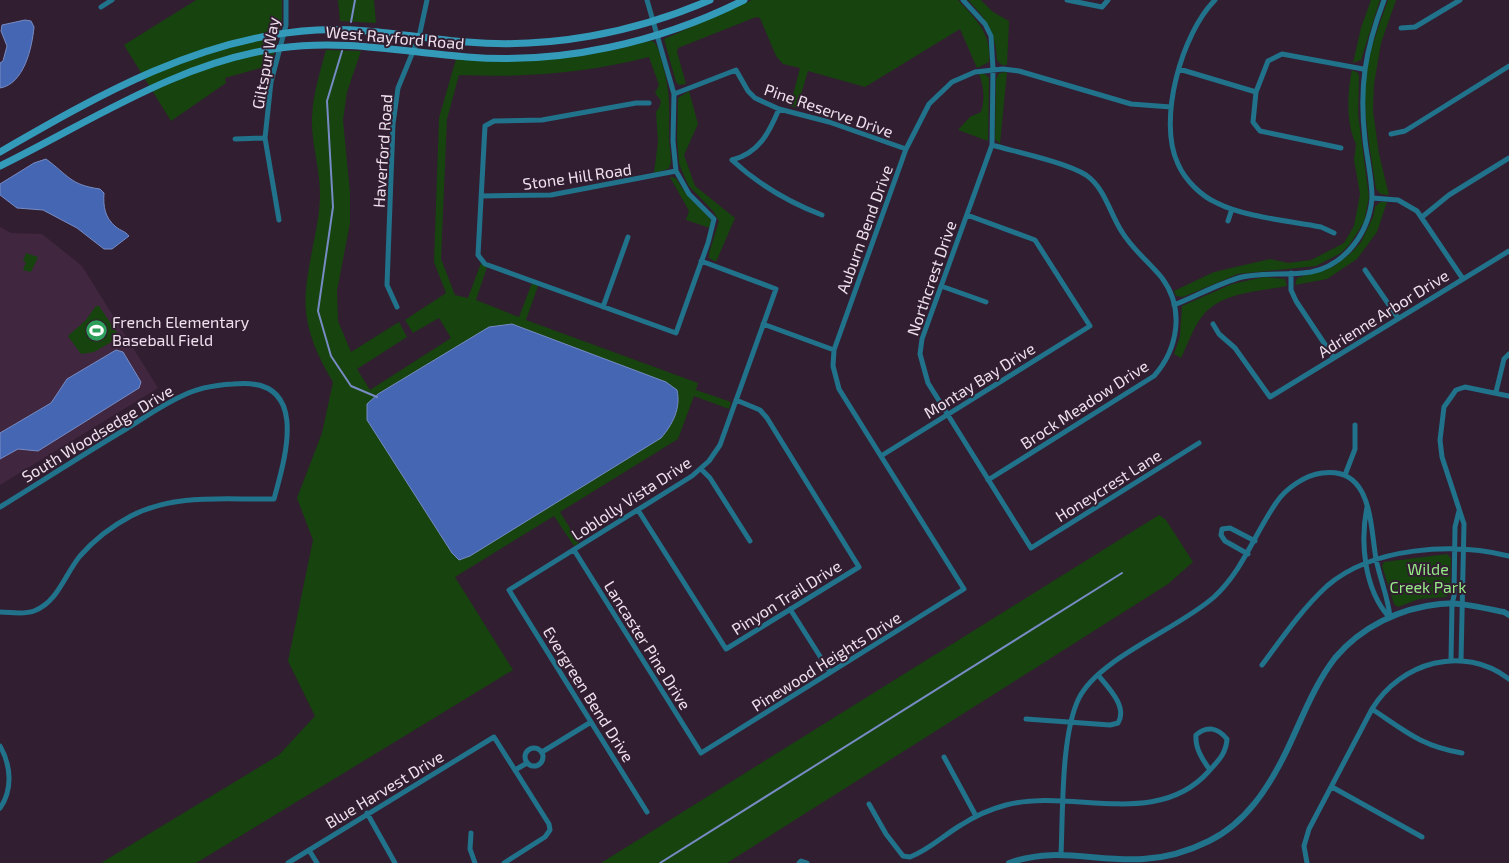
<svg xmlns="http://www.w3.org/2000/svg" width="1509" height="863" viewBox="0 0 1509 863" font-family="'Exo 2',sans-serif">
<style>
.built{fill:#40273f}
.green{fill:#16430e}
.water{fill:#4466b3;stroke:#778bc4}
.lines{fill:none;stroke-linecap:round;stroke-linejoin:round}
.stream{stroke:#778bc4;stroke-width:2}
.minor{stroke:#21728b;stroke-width:5}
.tertiary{stroke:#21728b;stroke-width:6}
.secondary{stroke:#349ab9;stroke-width:7}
.labels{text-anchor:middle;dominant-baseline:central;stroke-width:4;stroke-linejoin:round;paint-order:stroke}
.street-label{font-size:16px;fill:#eee1ed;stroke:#321e31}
.poi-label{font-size:16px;fill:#eee1ed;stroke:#321e31;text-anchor:start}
.park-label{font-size:16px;fill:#94e985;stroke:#321e31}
</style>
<rect width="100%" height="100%" fill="#321e31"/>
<!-- built -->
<path class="built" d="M0 227 11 233 42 234 82 266 158 388 0 485Z"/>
<!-- green -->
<path class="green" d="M196 0H282V22L271 65 225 78 226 83 171 121 124 45Z
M338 0H374L376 23 340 21Z
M752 0H958C976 19 992 34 989 62L977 68 960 29 865 87 808 71 797 108 790 106 800 68 783 64 776 56 760 18 756 17 678 48 677 52 686 84 679 85 676 82 664 39Z
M968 0H981L993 12 1009 21 1007 65H1002L997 60C996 33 986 19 968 0Z
M1371 0H1380L1361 60 1353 63 1361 28Z
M1388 0H1396L1381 43 1374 84 1373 111 1379 154 1389 195 1381 194 1376 189C1371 155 1364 120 1365 86 1367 56 1378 28 1388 0Z
M649 41H653C659 47 660 55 662 62 671 93 669 109 669 139 669 148 674 163 668 169L654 173 658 142 656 112 659 108 661 101 655 93 659 85 649 57C586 73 524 78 459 75L447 119 441 259 455 295 468 298 481 263 487 267 476 300 519 317 532 283 538 286 526 320 698 383 696 390 731 402 729 409 694 396 678 439 560 512 579 543 574 546 554 516 455 577 513 670 196 863H101L279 755 315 716 288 661 313 540 297 498 322 433 333 382C321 362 311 342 307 319 300 280 320 234 320 194 320 168 311 143 312 117 313 94 320 72 326 50L361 51 347 92 343 120 350 193V223L337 291 338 321 351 352 399 322 407 337 357 369 370 390 451 338 439 318 413 333 405 320 446 293 434 262 439 118 456 59 560 58 614 50Z
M1352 70 1358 73 1359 76 1358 114 1369 197 1364 222 1350 244 1341 253 1316 266 1238 274 1183 297 1176 296 1174 291 1214 272 1270 259 1288 263 1311 260 1344 243 1354 226 1360 194 1354 160 1356 144C1346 124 1347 93 1352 70Z
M1007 72 1000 144 995 139 996 79 999 73Z
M979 74H985L989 78 988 141 958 130 970 117 981 112C985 101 984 85 979 74Z
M689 91 698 124 684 155 695 186 735 218 716 262 709 258V253L719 221 713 211 688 185 679 164 677 139 678 98Z
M670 177C675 177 676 178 679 183 687 198 700 207 711 220L710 228 686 220 689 211Z
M1380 202H1387L1377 232 1357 259 1327 279 1295 285 1297 278 1333 267 1351 253 1361 242 1373 217 1375 207Z
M26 253 38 257 31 272 23 270 26 262 23 261Z
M1264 277 1285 279 1287 286C1261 291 1223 292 1204 314 1194 325 1188 344 1181 358L1174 354 1180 336 1182 306 1232 284Z
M96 306H99L120 337 94 352 81 354 68 336 86 320Z
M1159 515 1166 520 1193 562 1168 584 727 863H601Z
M1447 554 1451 558 1450 593 1446 597 1419 599 1398 607 1394 604 1382 566 1384 562Z"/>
<!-- water -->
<path class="water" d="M25 20 31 21 34 27C32 48 24 84 0 88V63L3 61 7 46 1 31 2 25Z
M46 159C68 175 70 185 100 189L104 193C103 207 105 218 116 227 121 231 125 231 129 236L112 249H104L77 228 43 210 17 208 0 195V184L34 163Z
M512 324 666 382 677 390C681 408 673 424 661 438L470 556 459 560 452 553 367 420V404L378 394 489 327Z
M116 350 123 352 141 382 139 388 38 451 18 449 0 459V433L51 403 67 379Z"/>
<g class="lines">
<!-- stream -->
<path class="stream" d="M351 22 355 0
M342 51 327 101 333 207 318 311 331 356 351 386 377 397
M660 863 1122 573"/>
<!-- minor -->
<path class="minor" d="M647 0 674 94 673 141 676 171 689 194 714 219 708 243 676 333 485 264 478 255 485 126 494 121 542 120 636 103H649
M963 0 985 24 991 36 993 69 992 145 922 339 920 354 928 383 1031 548 1199 443
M1067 0 1102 7 1108 0
M1215 0C1182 33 1157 120 1178 164 1185 180 1201 196 1217 203 1244 217 1291 221 1321 227L1334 233
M101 7 112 0
M1401 28 1415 27 1460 0
M1179 69 1256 92
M674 94 736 70 748 91 755 98 779 109 829 122 906 149
M1391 134 1405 131 1509 66
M235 139 265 138
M1341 148 1260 131 1253 122 1256 92 1268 61 1282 54 1363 69
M732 160C759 185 788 202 822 215
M732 160C759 153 769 133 779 109
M481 196 551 195 676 171
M1372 198 1398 200 1417 211 1463 279
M1422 217 1449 195 1509 158
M279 220 265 138 271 82 286 25V0
M1228 221 1232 209
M1365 270 1398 318
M1291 273V290L1296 301 1334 358
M941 286 986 302
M1174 305C1197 296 1219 283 1242 277 1265 272 1288 276 1311 272 1346 265 1369 232 1372 198 1372 178 1367 159 1365 140 1359 87 1365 50 1384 0
M397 307 387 285 393 124 398 88 419 37 427 0
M603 307 628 237
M763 324 834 350
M1213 324 1219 334 1235 348 1270 397 1509 251
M1496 392 1504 359 1509 354
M881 456 1090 326 1035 240 967 215
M701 469 710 478 750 541
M1345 475 1355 449V425
M988 480 1154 376C1178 349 1185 309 1162 278 1149 262 1133 250 1122 232 1110 214 1105 188 1086 175 1065 162 1016 152 992 145
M0 507C42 481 84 454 126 429 144 418 162 405 182 396 197 388 216 385 233 384 309 376 287 452 274 499 225 500 175 493 131 516 112 526 94 540 80 556 65 574 58 602 34 611 23 615 11 612 0 612
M1367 507C1360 542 1364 589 1389 617
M638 510 726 649 859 567 767 418 760 410 736 400
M574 550 701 753 964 589 839 389 833 366 834 350 906 149 929 104 952 82 975 72 1003 69 1019 71 1131 104 1171 107
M1248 554 1225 541 1221 535 1222 529 1230 528 1255 541
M790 609 830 672
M1451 660 1452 604 1454 596 1455 527 1459 511
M1461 660 1464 524 1442 457 1440 440 1444 407 1456 390 1465 387 1509 396
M1262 665C1282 638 1302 609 1327 586 1372 547 1453 542 1509 556
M1372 709C1405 731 1421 746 1462 753
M1026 719 1110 725 1118 723C1128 707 1108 687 1098 675
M0 746C11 765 13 790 0 808
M525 757a9 9 0 1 1 18 0a9 9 0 1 1-18 0Z
M542 752 591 722
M944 757 976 816
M515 770 527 763
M1332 787 1422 837
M869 804 886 834 903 856 910 857C929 850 944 835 961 825 975 816 991 809 1006 805 1072 788 1157 830 1209 771 1218 761 1226 754 1227 739 1218 728 1207 725 1196 735 1195 748 1202 759 1210 770
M647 812 509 590 692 476 709 461 720 445 776 289 701 261
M367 813 395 863
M471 833 470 849 475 863
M309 850 317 863
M1061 854C1063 812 1061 734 1079 698 1099 658 1178 629 1214 597 1243 570 1254 535 1276 503 1285 489 1305 475 1322 473 1372 466 1370 524 1376 559 1380 579 1388 597 1390 617
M288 863 494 737 549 824 550 830 545 837 504 863
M799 863 801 861 807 863
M1307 863 1304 846 1309 829 1372 709C1401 662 1463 644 1509 679"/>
<!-- tertiary -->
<path class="tertiary" d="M1009 863C1055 846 1096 862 1143 859 1165 858 1189 851 1209 841 1246 823 1269 787 1286 752 1301 721 1314 685 1335 658 1361 627 1400 608 1440 604 1461 602 1483 608 1504 612L1509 615"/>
<!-- secondary -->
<path class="secondary" d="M0 152C99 95 201 36 317 30 367 27 417 38 467 42 549 49 634 33 710 0
M0 166C90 122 178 62 280 48 343 39 404 52 467 57 562 65 660 42 744 0"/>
</g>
<!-- icons -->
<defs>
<symbol id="stadium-disc" viewBox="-11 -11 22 22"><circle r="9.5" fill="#2e9e5b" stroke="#321e31"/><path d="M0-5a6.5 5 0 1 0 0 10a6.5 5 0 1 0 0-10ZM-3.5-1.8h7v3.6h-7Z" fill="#fff"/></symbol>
</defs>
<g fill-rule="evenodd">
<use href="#stadium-disc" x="84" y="318" width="25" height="25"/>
</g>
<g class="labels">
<!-- street labels -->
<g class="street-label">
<text transform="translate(395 37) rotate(5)">West Rayford Road</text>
<text transform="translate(265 63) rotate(-80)">Giltspur Way</text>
<text transform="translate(829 110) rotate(19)">Pine Reserve Drive</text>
<text transform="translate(382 151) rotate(-86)">Haverford Road</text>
<text transform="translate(577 176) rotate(-8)">Stone Hill Road</text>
<text transform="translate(864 229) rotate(-70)">Auburn Bend Drive</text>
<text transform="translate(931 278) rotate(-71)">Northcrest Drive</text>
<text transform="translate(1383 313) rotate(-32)">Adrienne Arbor Drive</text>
<text transform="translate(979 380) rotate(-32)">Montay Bay Drive</text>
<text transform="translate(1084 404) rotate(-33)">Brock Meadow Drive</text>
<text transform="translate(97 433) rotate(-31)">South Woodsedge Drive</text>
<text transform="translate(1108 485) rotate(-32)">Honeycrest Lane</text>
<text transform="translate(631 498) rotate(-33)">Loblolly Vista Drive</text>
<text transform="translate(786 597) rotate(-32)">Pinyon Trail Drive</text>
<text transform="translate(648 645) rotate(58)">Lancaster Pine Drive</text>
<text transform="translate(826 661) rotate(-32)">Pinewood Heights Drive</text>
<text transform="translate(589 694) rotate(58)">Evergreen Bend Drive</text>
<text transform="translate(384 789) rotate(-31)">Blue Harvest Drive</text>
</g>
<!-- poi labels -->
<g class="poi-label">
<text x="112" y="321">French Elementary<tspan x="112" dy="18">Baseball Field</tspan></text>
</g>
<!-- park labels -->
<g class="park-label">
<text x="1428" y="568">Wilde<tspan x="1428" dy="18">Creek Park</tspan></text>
</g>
</g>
</svg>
